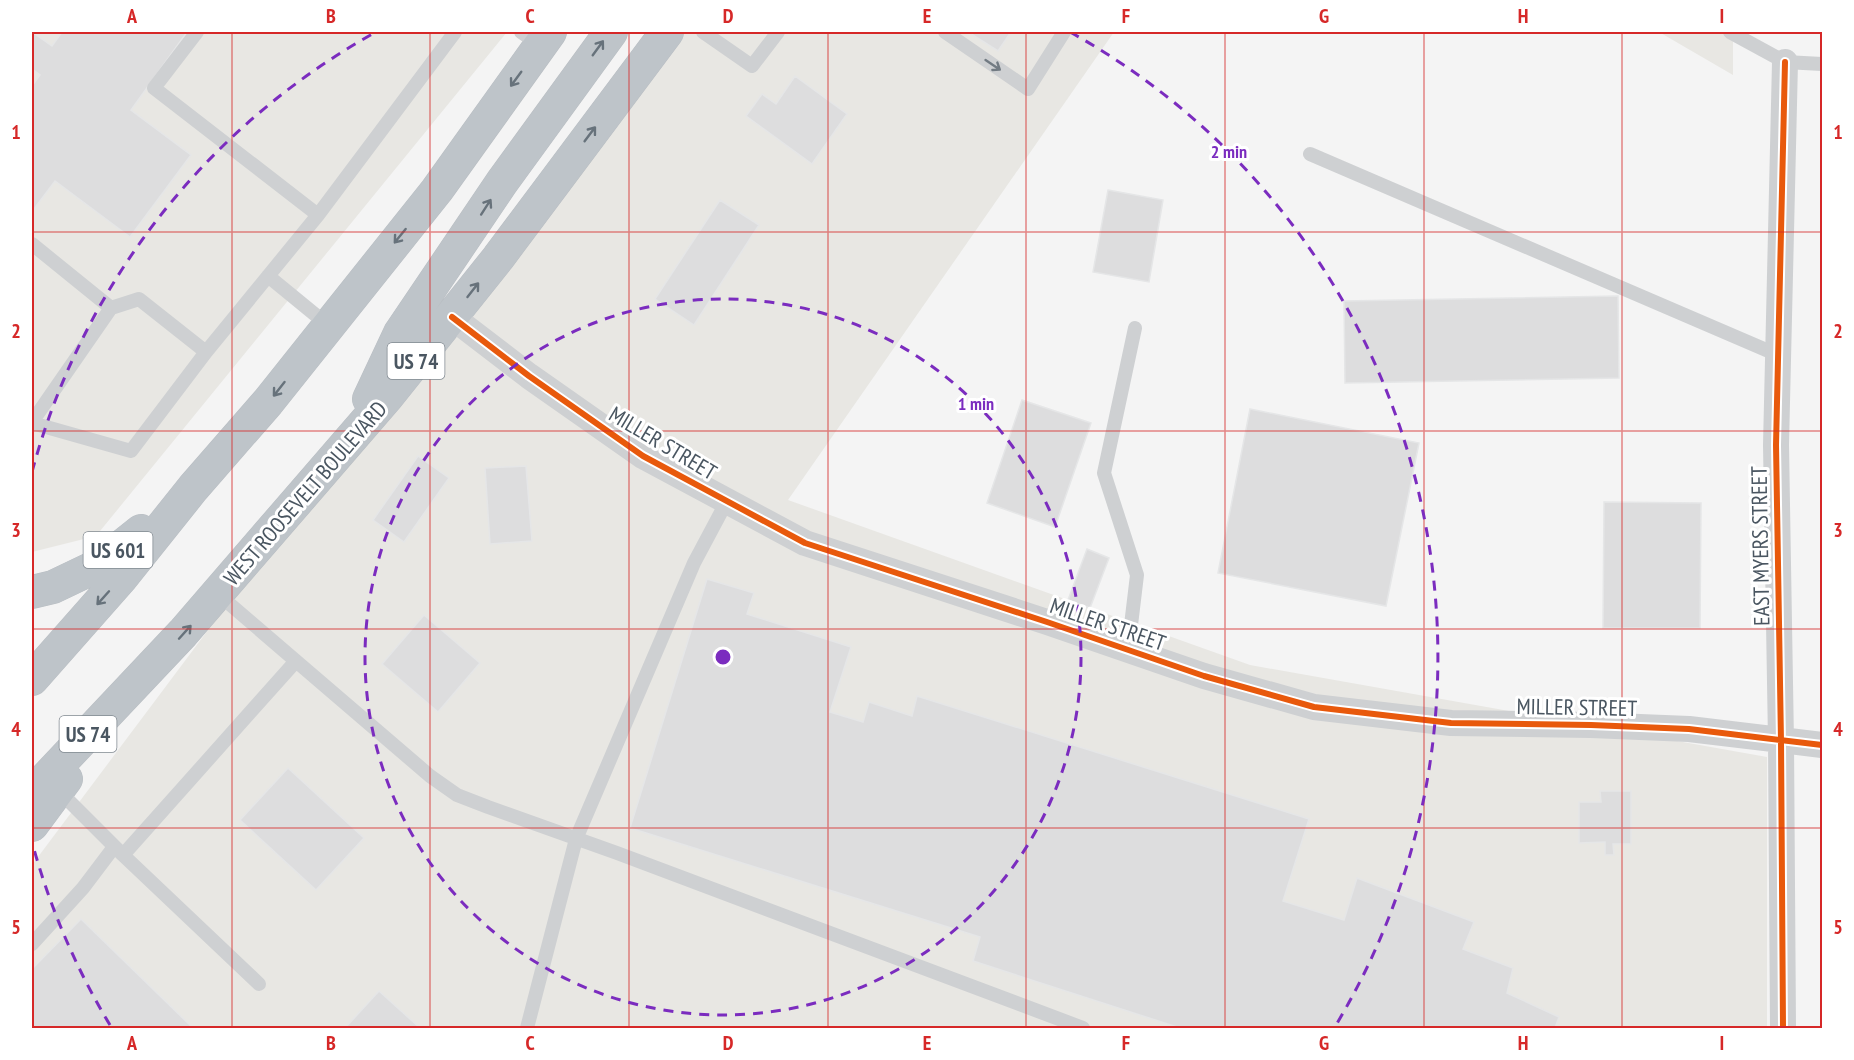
<svg xmlns="http://www.w3.org/2000/svg" width="1854" height="1060" viewBox="0 0 1854 1060" font-family="'PT Sans Narrow',sans-serif">
<style>
.commercial{fill:#e8e7e3}
.building{fill:#ddddde;stroke:#e5e6e7;stroke-width:1.5}
.lines{fill:none;stroke-linecap:round;stroke-linejoin:round}
.highway-casing{stroke:#b9bec3;stroke-width:34}
.lane{stroke:#ced0d2;stroke-width:14}
.street{stroke:#ced0d2;stroke-width:26}
.highway{stroke:#bec4c9;stroke-width:33}
.cycleway-casing{stroke:#fff;stroke-width:10}
.cycleway{stroke:#e8590c;stroke-width:6}
.oneway{stroke:#67727b}
.oneway2{stroke:#727b83}
.grid{fill:none;stroke:#d62828;stroke-width:1.5;stroke-opacity:0.55}
.ring{fill:none;stroke:#7b2cbf;stroke-width:3;stroke-dasharray:10 8}
.labels{text-anchor:middle;dominant-baseline:central;stroke-width:6;stroke-linejoin:round;paint-order:stroke}
.shield{fill:#fff;stroke:#808990;stroke-width:1.5}
.shield-label{font-size:21px;font-weight:bold;fill:#4a5661}
.street-label{font-size:22px;fill:#4a5661;stroke:#fff}
.centre{fill:#7b2cbf;stroke:#fff;stroke-width:3}
.ring-label{font-size:18px;text-anchor:middle;font-weight:bold;fill:#7b2cbf;stroke:#fff;stroke-width:6;stroke-linejoin:round;paint-order:stroke}
.neatline{fill:none;stroke:#d62828;stroke-width:2}
.grid-label{font-size:20px;text-anchor:middle;font-weight:bold;fill:#d62828}
</style>
<rect width="100%" height="100%" fill="#f4f4f4"/>
<!-- commercial -->
<path class="commercial" d="M32 32H507L96 536 32 552Z
M656 32H1114L788 500 1250 665 1767 757V1028H32V865Z
M1659 32H1733V75Z"/>
<!-- building -->
<path class="building" d="M32 32 52 46 62 32H187L131 110 191 155 130 237 55 181 34 209 32 207V86L40 75 32 69Z
M968 32H1011L998 51Z
M795 76 847 114 812 164 746 116 762 94 776 104Z
M1108 190 1163 200 1149 282 1093 272Z
M720 200 759 225 694 325 655 299Z
M1618 296 1619 378 1345 383 1344 301Z
M1022 400 1091 423 1055 527 987 503Z
M1250 409 1419 443 1386 606 1218 573Z
M418 456 449 478 404 542 373 520Z
M526 466 532 541 490 544 485 468Z
M1604 502 1701 503 1700 628H1603Z
M1087 549 1109 558 1090 608 1068 600Z
M707 579 754 593 747 614 851 647 830 712 863 722 869 702 912 716 917 696 1309 819 1283 901 1344 920 1357 878 1474 922 1463 949 1513 968 1507 993 1559 1017 1555 1028H1180L973 961 980 937 630 828Z
M424 615 480 663 438 712 382 664Z
M288 768 364 838 316 890 240 820Z
M1600 791H1631V844H1613L1614 855H1605V842L1579 843V802H1601Z
M81 919 193 1028H32V969Z
M379 991 420 1028H345Z"/>
<g class="lines">
<defs>
<path id="highway" d="M369 399 400 333 502 182 611 32
M32 592 53 587 97 566 141 531
M32 679 122 577 193 488 268 402 437 190 550 32
M32 793 183 633 387 397 498 258 667 32
M32 825 66 779"/>
</defs>
<!-- highway casing -->
<use href="#highway" class="highway-casing"/>
<!-- lane -->
<path class="lane" d="M197 32 154 88 318 215 455 32
M521 32 540 45
M703 32 752 66 778 32
M945 32 1028 89 1064 32
M1730 32 1785 62 1822 64
M1310 154 1778 355
M32 244 111 308
M268 276 329 326
M32 422 111 308 139 299 206 352 318 215
M32 423 131 451 206 352
M218 594 430 776 457 795 488 807 617 853 1083 1028
M1128 650 1137 575 1104 473 1135 328
M58 790 123 855 296 661
M123 855 259 984
M32 944 83 888 114 847
M527 1028 576 839 694 563 727 501"/>
<!-- street -->
<path class="street" d="M452 317 529 376 643 456 805 543 1047 622 1204 676 1314 707 1451 723 1591 725 1689 729 1822 745
M1783 1028 1781 741 1776 445 1785 62"/>
<!-- highway -->
<use href="#highway" class="highway"/>
<defs>
<path id="cycleway" d="M452 317 529 376 643 456 805 543 1047 622 1204 676 1314 707 1451 723 1591 725 1689 729 1822 745
M1783 1028 1781 741 1776 445 1785 62"/>
</defs>
<!-- cycleway casing -->
<use href="#cycleway" class="cycleway-casing"/>
<!-- cycleway -->
<use href="#cycleway" class="cycleway"/>
</g>
<!-- one-way arrows -->
<defs><path id="oneway-shaft" d="M-6 0H5M1.5-3L5.5 0L1.5 3" fill="none" stroke-width="1.6" stroke-linecap="round" stroke-linejoin="round" transform="scale(1.5)"/></defs>
<g class="oneway">
<use href="#oneway-shaft" transform="translate(598 48) rotate(-54)"/>
<use href="#oneway-shaft" transform="translate(516 79) rotate(126)"/>
<use href="#oneway-shaft" transform="translate(590 134) rotate(-53)"/>
<use href="#oneway-shaft" transform="translate(486 207) rotate(-57)"/>
<use href="#oneway-shaft" transform="translate(400 236) rotate(129)"/>
<use href="#oneway-shaft" transform="translate(473 290) rotate(-52)"/>
<use href="#oneway-shaft" transform="translate(279 389) rotate(128)"/>
<use href="#oneway-shaft" transform="translate(103 598) rotate(132)"/>
<use href="#oneway-shaft" transform="translate(185 632) rotate(-48)"/>
</g>
<use class="oneway2" href="#oneway-shaft" transform="translate(993 65) rotate(34)"/>
<!-- grid -->
<path class="grid" d="M232 32V1028M430 32V1028M629 32V1028M828 32V1028M1026 32V1028M1225 32V1028M1424 32V1028M1622 32V1028M32 232H1822M32 431H1822M32 629H1822M32 828H1822"/>
<!-- distance rings -->
<g class="ring">
<circle cx="723" cy="657" r="358"/>
<path d="M110 1025A715 715 0 0 1 32 842M32 472A715 715 0 0 1 376 32M1070 32A715 715 0 0 1 1336 1025"/>
</g>
<g class="labels">
<!-- shield labels -->
<g class="shield">
<rect x="387.5" y="343" width="57" height="36" rx="4.5"/>
<rect x="83.5" y="532" width="69" height="36" rx="4.5"/>
<rect x="59.5" y="716" width="57" height="36" rx="4.5"/>
</g>
<g class="shield-label">
<text x="416" y="361">US 74</text>
<text x="118" y="550">US 601</text>
<text x="88" y="734">US 74</text>
</g>
<!-- street labels -->
<g class="street-label">
<text transform="translate(663 443) rotate(31)">MILLER STREET</text>
<text transform="translate(305 493) rotate(-49)">WEST ROOSEVELT BOULEVARD</text>
<text transform="translate(1760 546) rotate(-91)">EAST MYERS STREET</text>
<text transform="translate(1108 624) rotate(19)">MILLER STREET</text>
<text transform="translate(1577 707) rotate(1)">MILLER STREET</text>
</g>
</g>
<circle cx="723" cy="657" r="9" class="centre"/>
<g class="ring-label">
<text x="1229" y="158">2 min</text>
<text x="976" y="410">1 min</text>
</g>
<!-- border -->
<rect width="1854" height="1060" fill="none" stroke="#ffffff" stroke-width="66"/>
<rect x="33" y="33" width="1788" height="994" class="neatline"/>
<g class="grid-label">
<text x="132" y="23">A</text>
<text x="331" y="23">B</text>
<text x="530" y="23">C</text>
<text x="728" y="23">D</text>
<text x="927" y="23">E</text>
<text x="1126" y="23">F</text>
<text x="1324" y="23">G</text>
<text x="1523" y="23">H</text>
<text x="1722" y="23">I</text>
<text x="16" y="139">1</text>
<text x="1838" y="139">1</text>
<text x="16" y="338">2</text>
<text x="1838" y="338">2</text>
<text x="16" y="537">3</text>
<text x="1838" y="537">3</text>
<text x="16" y="736">4</text>
<text x="1838" y="736">4</text>
<text x="16" y="934">5</text>
<text x="1838" y="934">5</text>
<text x="132" y="1050">A</text>
<text x="331" y="1050">B</text>
<text x="530" y="1050">C</text>
<text x="728" y="1050">D</text>
<text x="927" y="1050">E</text>
<text x="1126" y="1050">F</text>
<text x="1324" y="1050">G</text>
<text x="1523" y="1050">H</text>
<text x="1722" y="1050">I</text>
</g>
</svg>
